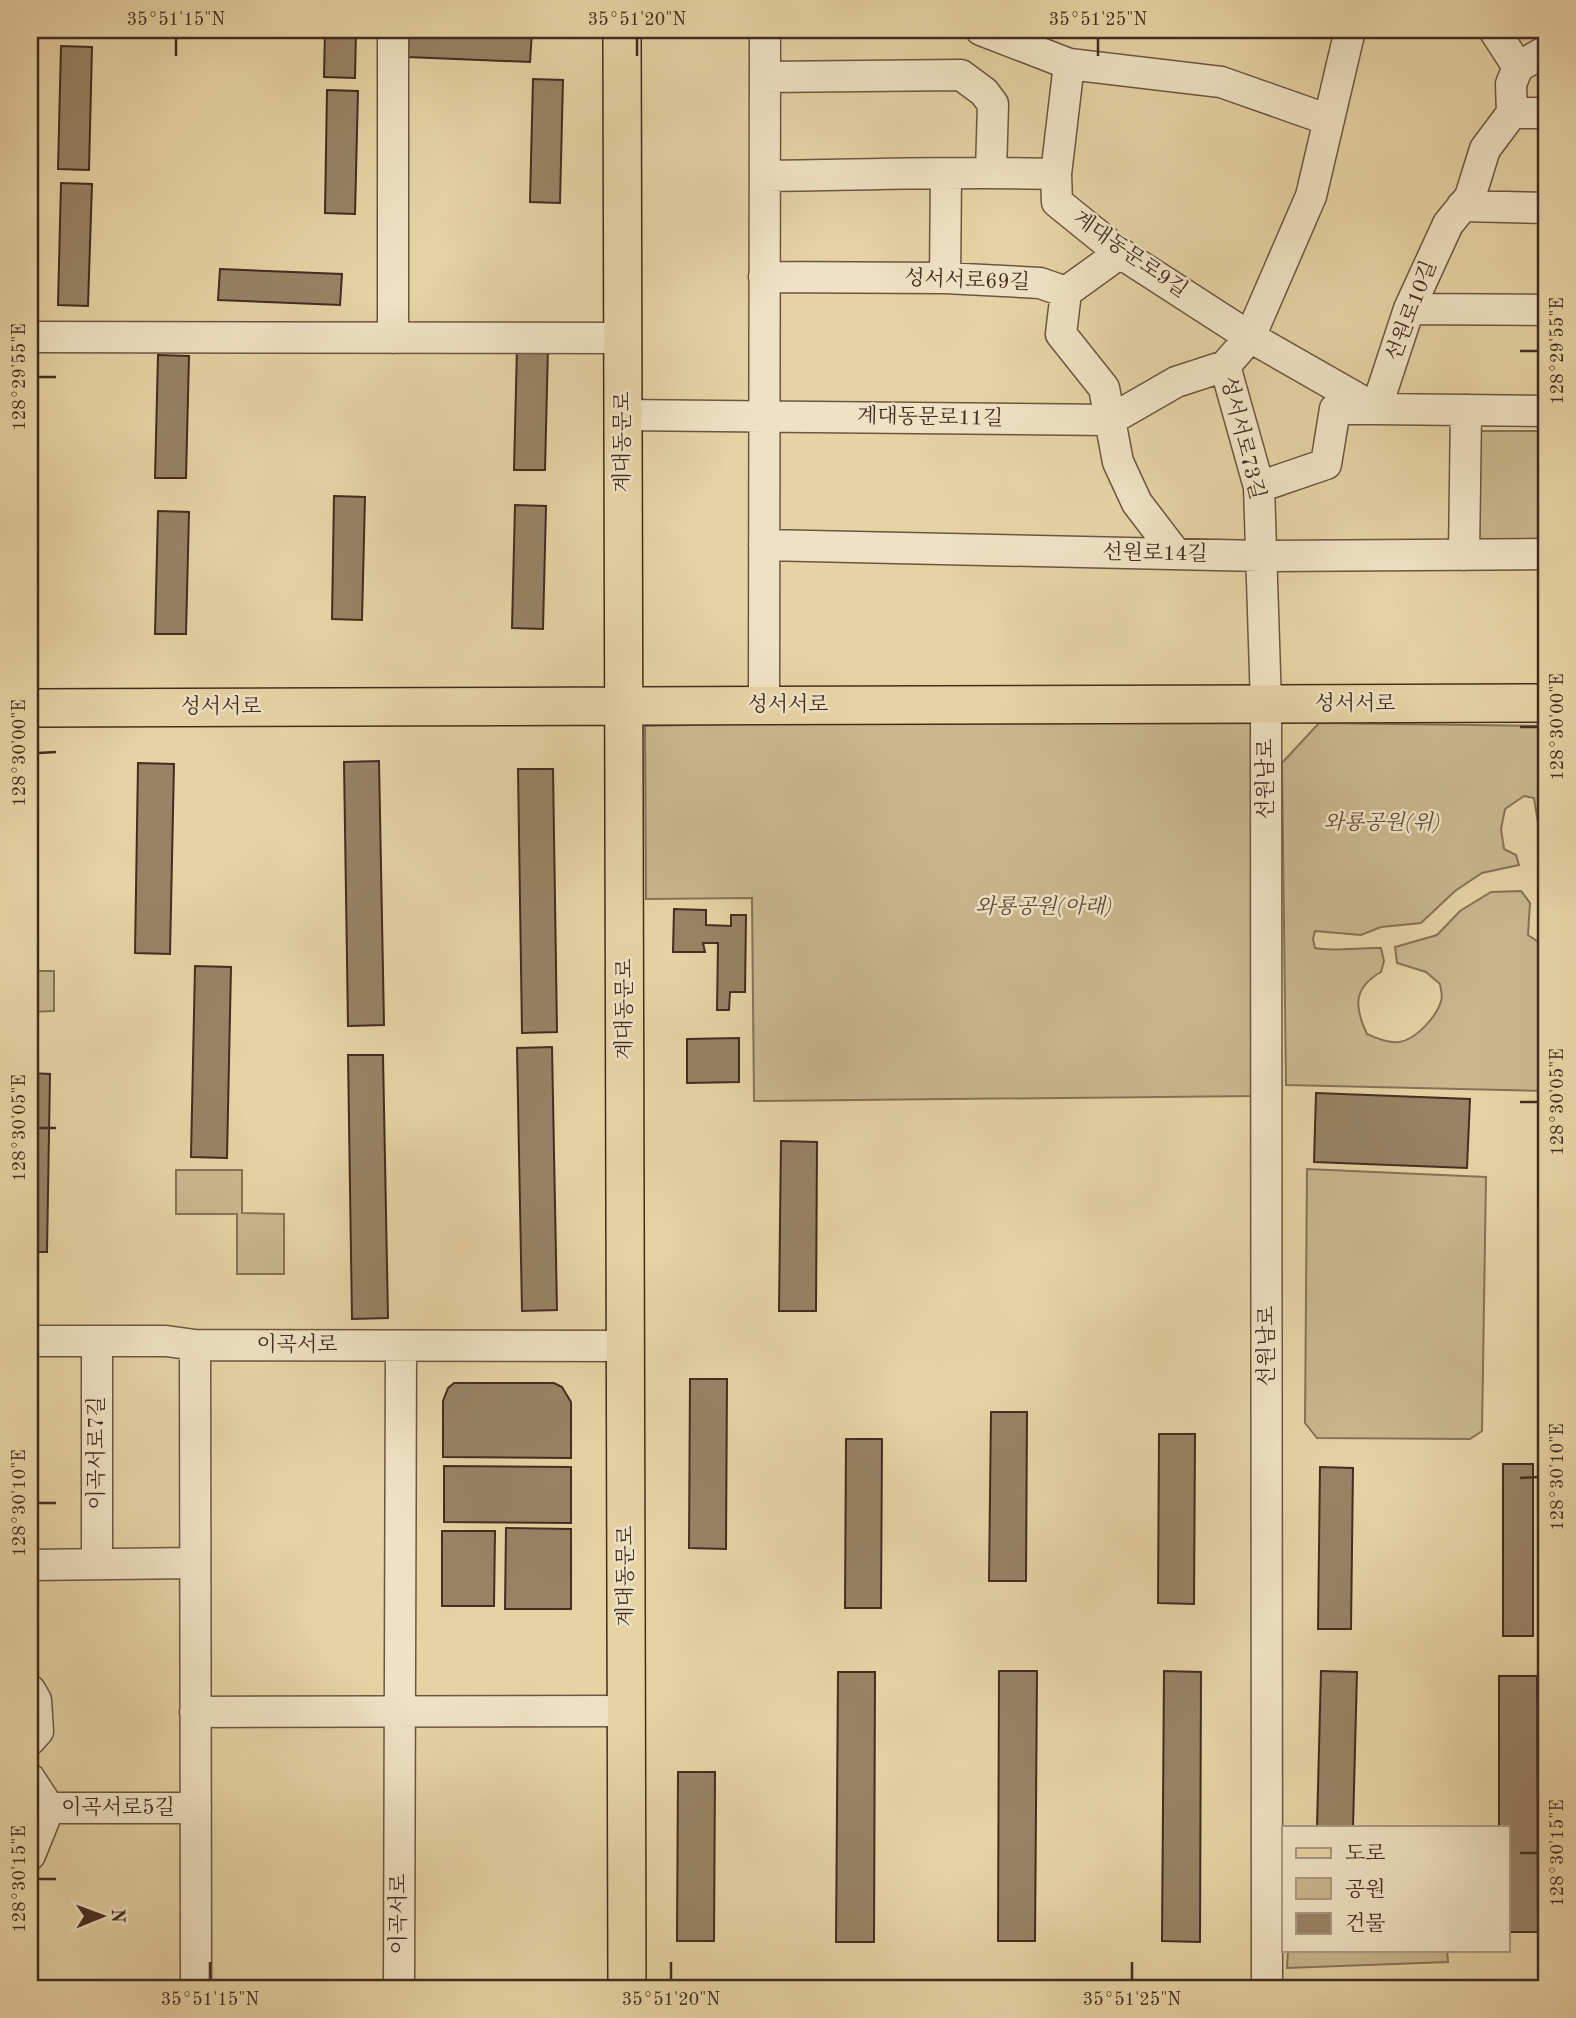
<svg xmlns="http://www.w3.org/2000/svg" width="1576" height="2018" viewBox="0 0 1576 2018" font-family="'Old Standard TT','Noto Serif KR',serif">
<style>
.green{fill:#cab78e;stroke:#867258;stroke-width:2}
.building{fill:#988366;stroke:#432c22;stroke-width:2}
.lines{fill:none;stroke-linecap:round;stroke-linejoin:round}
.minor-casing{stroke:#6c5642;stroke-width:33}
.major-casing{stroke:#432c22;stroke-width:40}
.minor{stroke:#efe2c4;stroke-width:30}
.major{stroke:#e6d3a4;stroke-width:37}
.ticks{fill:none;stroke:#432c22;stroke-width:2.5}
.labels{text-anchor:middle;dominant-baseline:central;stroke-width:5;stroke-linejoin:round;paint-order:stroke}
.street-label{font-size:21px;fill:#432c22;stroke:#efe2c4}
.park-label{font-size:21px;font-style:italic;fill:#5e4838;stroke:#efe2c4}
.neatline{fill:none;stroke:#432c22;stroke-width:2.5}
.ticks-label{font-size:18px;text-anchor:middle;fill:#432c22}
</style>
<rect width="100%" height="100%" fill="#e6d3a4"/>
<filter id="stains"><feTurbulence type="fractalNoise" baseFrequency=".00286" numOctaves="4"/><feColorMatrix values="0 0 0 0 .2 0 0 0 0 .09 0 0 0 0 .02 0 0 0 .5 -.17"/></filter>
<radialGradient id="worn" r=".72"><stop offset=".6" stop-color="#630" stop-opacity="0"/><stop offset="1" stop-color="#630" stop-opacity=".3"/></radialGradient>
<!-- green -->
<path class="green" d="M1473 431H1546V541H1473Z
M1252 712 1255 1096 754 1101 752 898 646 899 645 726Z
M1319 723 1546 726V831L1539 829 1534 798 1524 796 1505 809 1501 829 1504 849 1516 855 1519 865 1482 873 1455 891 1421 923 1381 927 1361 935 1315 931 1313 939 1315 948C1331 952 1363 947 1381 948L1384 961 1381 972C1353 988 1354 1007 1367 1034 1377 1038 1387 1043 1399 1042 1416 1040 1437 1016 1441 1001 1443 996 1441 990 1440 984L1426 972 1397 963 1395 947 1437 935 1460 911 1491 892 1521 891 1530 903 1528 935 1546 947V1091L1286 1085 1282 763Z
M30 971H54V1011L30 1012Z
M1307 1169 1486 1177 1482 1431 1470 1439 1317 1438 1305 1423Z
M176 1170H242V1213L284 1214V1274H237V1214H176Z
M1288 1950H1447L1448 1962 1287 1968Z"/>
<!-- building -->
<path class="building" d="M325 30H356L355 78 324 77Z
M409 30 532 31 530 62 408 57Z
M61 46 92 47 89 170 58 169Z
M533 79 563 80 560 203 530 202Z
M327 90 358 91 355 214 325 213Z
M61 183 92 184 88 306 58 305Z
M220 269 342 274 340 305 218 300Z
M517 347 548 348 545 470H514Z
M158 355 189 356 186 478H155Z
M334 496 365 497 362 620 332 619Z
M515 505 546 506 543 629 512 628Z
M158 511 189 512 186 634H155Z
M379 761 384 1025 348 1026 344 762Z
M138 763 174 764 170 954 135 953Z
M518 769H553L557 1032 522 1033Z
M674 909 706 910V925L731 926V915H746L745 992H730L729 1010H717L718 943H703L705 952H673Z
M195 966 231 967 227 1158 191 1157Z
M739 1038V1082L687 1083V1039Z
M552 1047 557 1310 522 1311 517 1048Z
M348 1055H383L388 1318 352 1319Z
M30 1073 50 1074 47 1252H30Z
M1316 1093 1470 1099 1467 1168 1314 1162Z
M1544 1126H1546V1421H1542Z
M781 1141 817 1142 816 1311H779Z
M690 1379H727L726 1549 689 1548Z
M454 1383H554L562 1387 571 1402V1458L443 1457V1401L448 1388Z
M991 1412H1027L1026 1581H989Z
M1159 1434H1195L1194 1604 1158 1603Z
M846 1439H882L881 1608H845Z
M1503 1464H1533V1636H1503Z
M444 1466 571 1467V1523L444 1522Z
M1320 1467 1353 1468 1351 1629H1318Z
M506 1528 571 1529V1609H505Z
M442 1531H495L494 1606H442Z
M999 1671H1037L1035 1941H998Z
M1164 1671 1201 1672 1200 1942 1162 1941Z
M1321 1671 1357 1672 1353 1827H1317Z
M838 1672H875L874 1942H836Z
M1499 1676H1537L1538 1932H1508V1827H1499Z
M678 1772H715L714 1941H677Z"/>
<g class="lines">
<defs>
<path id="minor" d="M393 30V338
M981 30 1069 64 1221 82 1329 120
M1494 30 1518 67
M1069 64 1056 174 1057 202 1120 253 1250 337 1376 409 1546 411
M765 77 961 75 984 92 993 104 991 172
M1512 113H1546
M765 176C862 175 959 171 1056 174
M1462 206 1546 208
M764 277 945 278 1040 283 1066 292
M945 278 946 175
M1066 292 1061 334 1104 388 1118 462 1137 503 1176 554
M1066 292 1120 253
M1409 309 1546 310
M30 337 622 338
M622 415 1110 420 1176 382 1225 366
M1259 487 1326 464 1335 409H1376L1409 309 1448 224 1470 197 1485 149 1512 113 1511 84 1518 67 1546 51
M764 545 1261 556 1546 554
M1464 555 1466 410
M764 705 765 30
M30 1341H166L195 1345 626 1346
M97 1341V1564
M195 1345 196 1988
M30 1565 195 1563
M30 1690 36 1700 38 1731 30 1740
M195 1712 626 1711
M30 1779 49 1808
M30 1855 49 1808H196
M399 1988 401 1346
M1267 1988 1266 704 1259 487 1225 366 1250 337 1311 196 1350 30"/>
<path id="major" d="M622 30 627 1988
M30 708 1546 703"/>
</defs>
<!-- minor casing -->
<use href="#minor" class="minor-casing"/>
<!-- major casing -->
<use href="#major" class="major-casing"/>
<!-- minor -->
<use href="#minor" class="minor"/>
<!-- major -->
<use href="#major" class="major"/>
</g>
<!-- ticks -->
<path class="ticks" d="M176 38V56M637 38V56M1098 38V56M1520 351H1538M38 377H56M1520 727H1538M38 753 56 752M1520 1102H1538M38 1128H56M1520 1478 1538 1477M38 1503H56M1520 1853H1538M38 1879H56M210 1962V1980M671 1962V1980M1132 1962V1980"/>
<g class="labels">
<!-- street labels -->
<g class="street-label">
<text transform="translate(1130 255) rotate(35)">계대동문로9길</text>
<text transform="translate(967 281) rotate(2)">성서서로69길</text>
<text transform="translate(1412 311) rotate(-69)">선원로10길</text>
<text transform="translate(930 418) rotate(1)">계대동문로11길</text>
<text transform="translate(1242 438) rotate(76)">성서서로73길</text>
<text transform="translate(623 442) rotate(-90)">계대동문로</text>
<text transform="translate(1155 554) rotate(1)">선원로14길</text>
<text x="1355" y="704">성서서로</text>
<text x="788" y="705">성서서로</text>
<text x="221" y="707">성서서로</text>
<text transform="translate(1266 779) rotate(-90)">선원남로</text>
<text transform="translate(625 1009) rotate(-90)">계대동문로</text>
<text x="297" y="1345">이곡서로</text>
<text transform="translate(1267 1346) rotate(-90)">선원남로</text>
<text transform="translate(97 1453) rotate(-90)">이곡서로7길</text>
<text transform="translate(626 1576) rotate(-90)">계대동문로</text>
<text x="118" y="1808">이곡서로5길</text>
<text transform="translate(399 1914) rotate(-90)">이곡서로</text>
</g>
<!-- park labels -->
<g class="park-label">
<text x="1382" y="823">와룡공원(위)</text>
<text x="1044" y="907">와룡공원(아래)</text>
</g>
</g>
<!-- margin -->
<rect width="1576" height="2018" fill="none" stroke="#e6d3a4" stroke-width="77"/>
<!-- legend -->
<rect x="1282" y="1826" width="228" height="126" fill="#efe2c4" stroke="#aa9983" stroke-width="2"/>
<rect x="1296" y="1848" width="35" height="10" fill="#e6d3a4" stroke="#aa9983" stroke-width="2"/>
<text x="1345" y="1860" font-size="21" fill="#432c22">도로</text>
<rect x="1296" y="1878" width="35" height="21" fill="#cab78e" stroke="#aa9983" stroke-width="2"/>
<text x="1345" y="1896" font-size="21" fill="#432c22">공원</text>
<rect x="1296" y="1913" width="35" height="21" fill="#988366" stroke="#aa9983" stroke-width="2"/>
<text x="1345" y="1930" font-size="21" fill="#432c22">건물</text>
<!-- north arrow -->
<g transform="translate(102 1916) rotate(89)" stroke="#efe2c4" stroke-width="5" paint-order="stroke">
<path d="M0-5L12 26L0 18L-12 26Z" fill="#432c22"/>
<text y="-10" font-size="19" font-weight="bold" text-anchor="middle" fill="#432c22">N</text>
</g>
<rect x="38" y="38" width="1500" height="1942" class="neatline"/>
<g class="ticks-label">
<text x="176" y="25">35°51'15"N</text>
<text x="637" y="25">35°51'20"N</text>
<text x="1098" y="25">35°51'25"N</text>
<text transform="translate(1557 351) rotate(-90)" y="6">128°29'55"E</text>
<text transform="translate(19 377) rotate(-90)" y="6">128°29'55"E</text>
<text transform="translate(1557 727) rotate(-90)" y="6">128°30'00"E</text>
<text transform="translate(19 753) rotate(-90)" y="6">128°30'00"E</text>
<text transform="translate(1557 1102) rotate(-90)" y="6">128°30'05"E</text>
<text transform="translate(19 1128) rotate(-90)" y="6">128°30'05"E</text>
<text transform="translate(1557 1477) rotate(-90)" y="6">128°30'10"E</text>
<text transform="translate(19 1503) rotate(-90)" y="6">128°30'10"E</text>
<text transform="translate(1557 1853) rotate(-90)" y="6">128°30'15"E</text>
<text transform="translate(19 1879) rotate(-90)" y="6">128°30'15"E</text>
<text x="210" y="2005">35°51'15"N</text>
<text x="671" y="2005">35°51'20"N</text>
<text x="1132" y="2005">35°51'25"N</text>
</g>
<rect width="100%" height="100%" filter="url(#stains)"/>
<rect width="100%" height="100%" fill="url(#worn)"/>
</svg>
